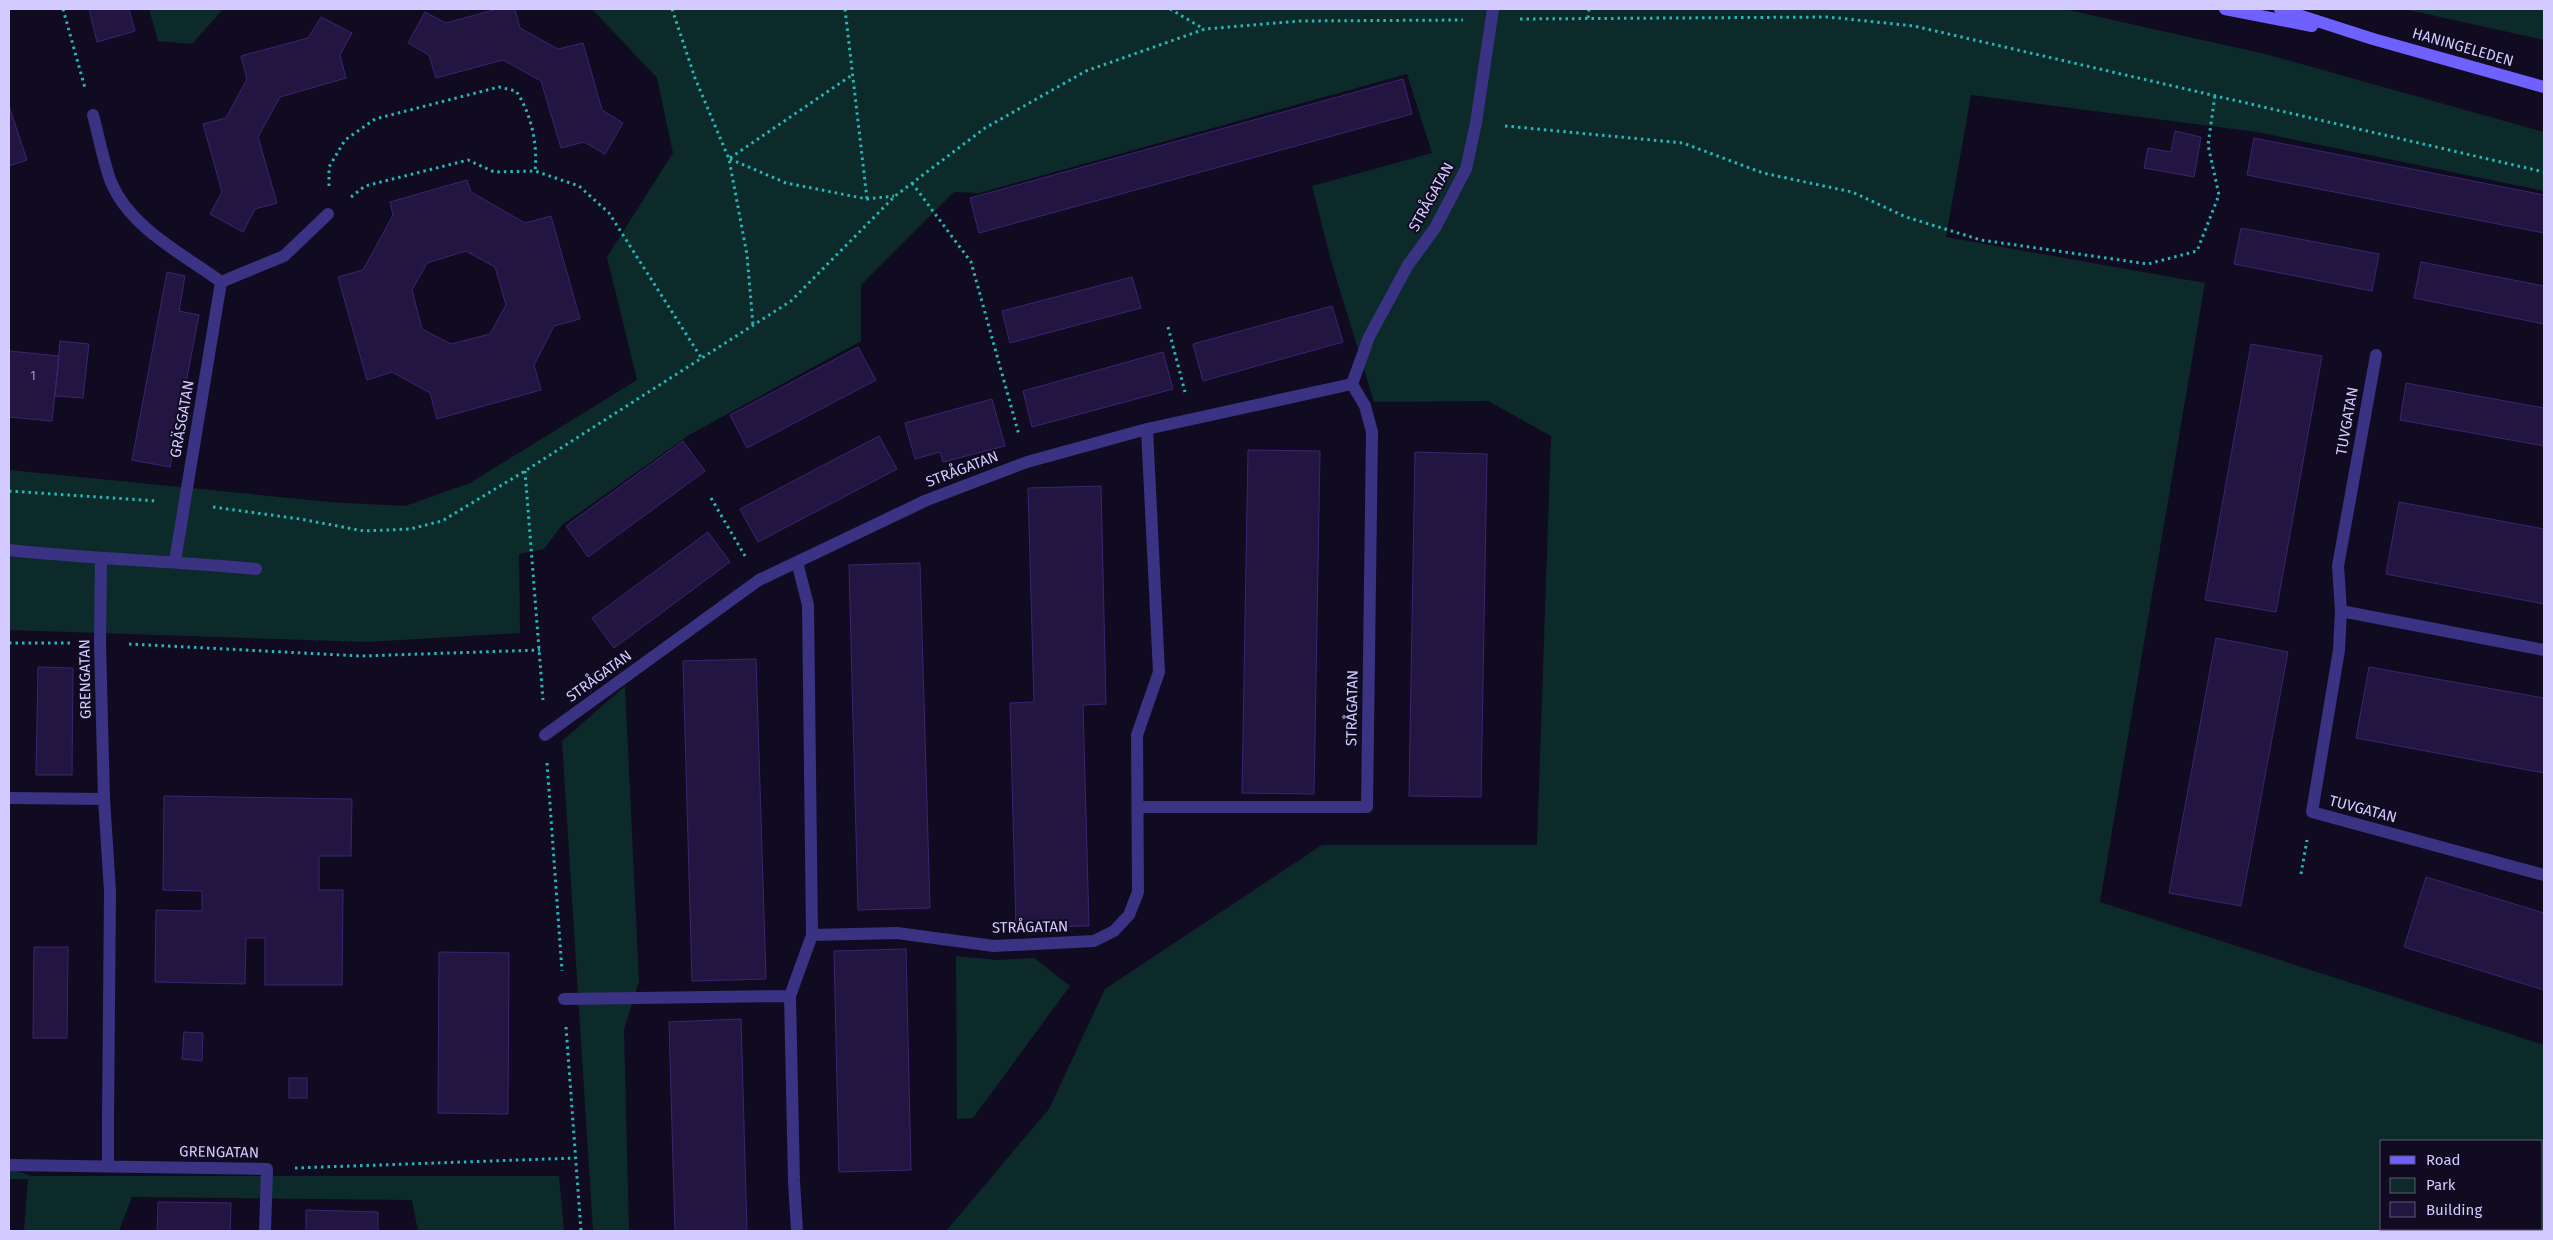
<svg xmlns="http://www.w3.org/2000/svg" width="2553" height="1240" viewBox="0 0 2553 1240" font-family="'Fira Sans',sans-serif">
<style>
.green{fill:#0d2a2a;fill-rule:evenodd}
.building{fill:#221542;stroke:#392670;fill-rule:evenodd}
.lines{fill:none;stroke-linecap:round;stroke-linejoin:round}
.path{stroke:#24b8b9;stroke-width:3;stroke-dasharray:2.5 4;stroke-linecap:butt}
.service{stroke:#3a3283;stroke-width:12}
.minor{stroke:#3a3283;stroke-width:12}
.secondary{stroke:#6f61ff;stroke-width:12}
.labels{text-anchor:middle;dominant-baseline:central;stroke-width:4;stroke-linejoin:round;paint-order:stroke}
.number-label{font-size:12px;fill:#a79dd0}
.street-label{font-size:15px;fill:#d3caff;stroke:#100b20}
</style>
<rect width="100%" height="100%" fill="#100b20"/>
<!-- green -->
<path class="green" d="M149 9H223L192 44 158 41Z
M592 9H2064L2265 54 2544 132V191L2257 132 1971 95 1946 237 2205 283 2100 902 2544 1045V1231H946L1049 1109 1105 989 1322 845H1537L1551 436 1488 401 1374 402 1332 264 1312 186 1432 153 1407 74 979 193 954 192 861 285V341L689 435 562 525 544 549 519 554 520 633 367 642 9 630V470L330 502 405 506 470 483 637 380 607 257 673 153 657 78ZM2382 1141H2542V1229H2382Z
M2404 9H2544V40Z
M625 686 639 981 624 1030 629 1231H593L562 741Z
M956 956 997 960 1034 958 1070 986 973 1118 957 1119Z
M9 1168 31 1176H559L564 1231H418L412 1200 132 1197 119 1231H24L28 1179H9Z"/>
<!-- building -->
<path class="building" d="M89 9H129L135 31 97 42Z
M497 9H515L520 28 558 49 583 43 602 110 623 123 605 154 584 142 561 148 541 81 503 60 436 78 429 55 408 43 425 12 446 23Z
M321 17 352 33 340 55 346 78 280 97 258 137 277 203 255 209 243 232 210 214 222 192 203 124 226 118 247 79 241 56 308 38Z
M1403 79 1412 114 979 233 970 198Z
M9 106 27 160 9 166Z
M2175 131 2201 137 2194 177 2144 168 2148 148 2171 152Z
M2254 138 2544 195V233L2247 175Z
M467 180 471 192 525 223 551 216 580 319 554 326 534 365 541 390 437 419 430 393 392 372 367 380 338 277 363 270 393 215 390 202ZM466 251 495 267 506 305 490 334 451 344 422 329 412 290 427 263Z
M2241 228 2379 254 2372 291 2234 264Z
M2421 262 2544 286V324L2414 298Z
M167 272 185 276 179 311 199 315 170 467 132 460Z
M1132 277 1141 308 1010 343 1002 311Z
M1332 306 1343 342 1203 381 1193 344Z
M60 341 89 344 83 398 55 396Z
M2251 344 2322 356 2276 612 2205 600Z
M858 347 876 380 747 448 730 415Z
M9 351 59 356 52 421 9 417Z
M1163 352 1173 389 1032 427 1023 391Z
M2406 383 2544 408V446L2400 420Z
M992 399 1005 446 943 462 940 452 915 459 905 423Z
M879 436 897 469 758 542 740 509Z
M683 441 705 471 588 557 566 526Z
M1248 450 1320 451 1314 794 1242 793Z
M1415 452 1487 454 1481 797 1409 796Z
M1101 486 1106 704 1083 705 1089 926 1016 927 1010 703 1034 702 1028 488Z
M2399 502 2544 529V604L2386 574Z
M708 532 730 562 614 648 592 618Z
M920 563 930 908 858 910 849 565Z
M2216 638 2288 652 2241 906 2169 893Z
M756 659 766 979 692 981 683 661Z
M38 667 73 668 72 775H36Z
M2369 667 2544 698V773L2356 738Z
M164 796 352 799 351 856H319V890H343L342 985H265V938H246L245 984 155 982 156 910 202 911V891L163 890Z
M2426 877 2544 913V990L2404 947Z
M34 947H68L67 1038H33Z
M906 949 911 1170 839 1172 834 951Z
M439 952 509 953 508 1114 438 1113Z
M741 1019 747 1231H675L669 1022Z
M184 1032 203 1033 202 1061 182 1059Z
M289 1078H307V1098H289Z
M158 1202 231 1203 230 1231H157Z
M306 1210 378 1212V1231H306Z"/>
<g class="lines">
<!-- path -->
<path class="path" d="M63 9 85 88
M672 9 695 78 729 159 747 255 753 325
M845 9 867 199
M1170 9 1204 29
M1588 18 1589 9
M1520 19 1828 17 1914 26 2544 172
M1505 126 1683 143 1763 173 1852 192 1906 217 1981 240 2148 264 2197 251 2219 195 2208 145 2215 95
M730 158 852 75
M730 159 786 183 867 199 894 196
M912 183 971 262 1019 435
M329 186V167L345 140 375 119 499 87 516 91C531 113 538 144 535 171
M351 197 365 186 468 160 494 172 535 171 579 186 609 213 702 359
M1168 327 1185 392
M525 471 543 700
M9 491 157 501
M711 498 745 556
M213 507 300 519 364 531 410 529 442 521 525 471 791 301 895 196 985 128 1086 71 1205 29 1300 21 1463 20
M9 643H71
M129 644 361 656 540 650
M547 763 562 971
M2301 874 2307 840
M566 1027 581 1231
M295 1168 575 1158"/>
<!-- service -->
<path class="service" d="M10 798 104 799 110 891 108 1121"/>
<!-- minor -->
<path class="minor" d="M93 115C99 137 103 161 111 182 130 228 183 254 221 282
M2376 355 2338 566 2341 611 2339 650 2312 812 2544 875
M9 550C91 559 173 561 256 569
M101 558 100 643 104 799
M175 561 221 282 284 256 328 214
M797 562 808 605 812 935
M2341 611 2544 650
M545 735 759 580 927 500 1027 462 1147 429 1352 384 1369 337 1408 265 1435 228 1466 169 1476 123 1493 9
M1138 807H1367L1372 432 1365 406 1352 384
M564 999 790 996
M108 1121V1166
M9 1165 267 1169 265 1231
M797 1231 794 1181 790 996 812 935 897 933 994 946 1094 941 1114 931 1129 915 1138 892 1137 735 1159 672 1147 429"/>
<!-- secondary -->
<path class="secondary" d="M2225 9 2312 26
M2280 9 2373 39 2544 87"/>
</g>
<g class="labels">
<!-- number labels -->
<g class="number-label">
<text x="33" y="376">1</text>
</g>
<!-- street labels -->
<g class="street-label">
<text transform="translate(2463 47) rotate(16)">HANINGELEDEN</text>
<text transform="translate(1431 197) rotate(-61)">STRÅGATAN</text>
<text transform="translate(182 419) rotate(-80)">GRÄSGATAN</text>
<text transform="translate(2347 421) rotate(-80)">TUVGATAN</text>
<text transform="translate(962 469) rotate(-21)">STRÅGATAN</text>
<text transform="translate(599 676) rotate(-36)">STRÅGATAN</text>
<text transform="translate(85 679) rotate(-91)">GRENGATAN</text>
<text transform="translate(1352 708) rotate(-89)">STRÅGATAN</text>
<text transform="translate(2363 809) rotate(15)">TUVGATAN</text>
<text transform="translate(1030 927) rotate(-1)">STRÅGATAN</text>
<text transform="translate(219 1152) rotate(1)">GRENGATAN</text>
</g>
</g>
<!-- border -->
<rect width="2553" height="1240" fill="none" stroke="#d3caff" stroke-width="20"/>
<!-- legend -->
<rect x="2380" y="1140" width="162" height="90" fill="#100b20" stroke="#5e5779"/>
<rect x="2390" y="1156" width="25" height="8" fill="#6f61ff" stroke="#5e5779"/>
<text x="2426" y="1165" font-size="15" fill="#d3caff">Road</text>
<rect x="2390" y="1178" width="25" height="15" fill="#0d2a2a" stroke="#5e5779"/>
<text x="2426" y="1190" font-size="15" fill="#d3caff">Park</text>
<rect x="2390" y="1202" width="25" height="15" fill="#221542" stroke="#5e5779"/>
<text x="2426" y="1215" font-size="15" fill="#d3caff">Building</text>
</svg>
